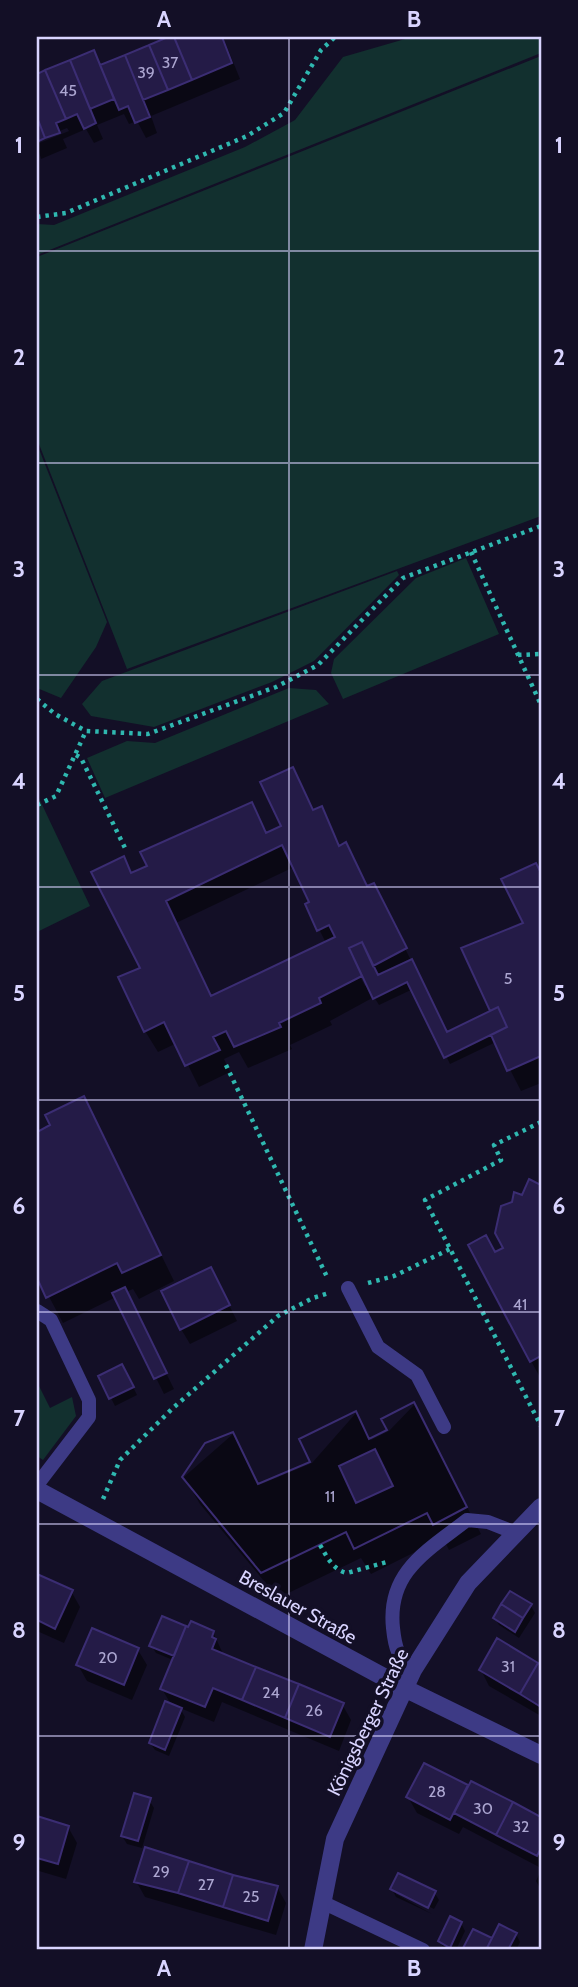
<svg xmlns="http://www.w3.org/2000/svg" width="578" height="1987" viewBox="0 0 578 1987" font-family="Cabin,sans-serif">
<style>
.green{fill:#12302f}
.shadow{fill:#0007;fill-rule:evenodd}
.building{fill:#241b47;stroke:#3b2d73;stroke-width:2;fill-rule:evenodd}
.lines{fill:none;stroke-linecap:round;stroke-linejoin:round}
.path{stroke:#2fb8b0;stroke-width:4.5;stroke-dasharray:3.5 5;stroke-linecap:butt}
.lane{stroke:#3d3a85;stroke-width:14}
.street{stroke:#3d3a85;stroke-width:18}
.grid{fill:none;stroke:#d9d4ff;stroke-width:2;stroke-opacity:0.55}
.labels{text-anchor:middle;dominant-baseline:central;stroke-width:7;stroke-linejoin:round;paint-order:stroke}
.number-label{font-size:16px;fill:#aca6d1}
.street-label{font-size:19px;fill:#d9d4ff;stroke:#130f26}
.neatline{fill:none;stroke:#d9d4ff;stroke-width:2.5}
.grid-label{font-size:23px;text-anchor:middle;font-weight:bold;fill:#d9d4ff}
</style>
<rect width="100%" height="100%" fill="#130f26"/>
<!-- green -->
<path class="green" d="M412 37H541V53L37 255V224L54 225 245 147 295 120 343 57Z
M541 56V516L127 669 37 439V257Z
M37 444 107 622 96 647 61 698 37 688Z
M466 558 499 634 343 699 331 673 334 659 416 578Z
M397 571 399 575 314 661 272 682 154 727 91 716 82 704 102 681Z
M289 688 316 690 329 704 105 798 87 758 127 741 155 743Z
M37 794 90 906 37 932Z
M37 1382 50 1408 72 1397 76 1416 43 1460 37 1456Z"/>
<!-- shadow -->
<path class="shadow" d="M173 37H223L240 79 151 116 157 133 146 138 137 121 129 124 124 114 97 125 103 139 94 143 86 129 63 139 67 148 41 159 37 144 69 131 67 128 37 140V76L93 52 101 66Z
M293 769 315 811 321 808 341 847 357 866 368 888 374 885 447 1034 492 1012 525 924 536 865 541 875V1083L521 1091 496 1042 450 1064 413 989 379 1005 374 997 330 1021 332 1025 290 1045 292 1049 248 1068 239 1052 224 1059 230 1072 199 1087 177 1043 158 1052 145 1031 142 968 123 859 132 874 251 804 268 834 283 827ZM294 867 311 903 307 905 326 943 212 997 176 923ZM359 967 368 984 365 986 356 969Z
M84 1098 174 1281 139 1299 133 1289 126 1292 174 1389 164 1394 116 1297 63 1323 37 1274V1134L52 1126Z
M530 1181 541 1187V1379L531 1361 495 1254 505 1249Z
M219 1285 237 1321 190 1344 181 1329Z
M126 1373 137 1395 115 1406 100 1376Z
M414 1405 481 1534 449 1550 443 1538 371 1574 361 1558 278 1598 200 1504 184 1477 233 1434 259 1485 312 1463 356 1413 371 1440 389 1431Z
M37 1576 71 1591 80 1607 64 1643 37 1631Z
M531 1606 535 1613 519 1638 499 1625 495 1618Z
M189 1629 213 1632 224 1656 342 1704 351 1720 339 1751 222 1702 214 1722 180 1708 185 1717 169 1756 155 1750 150 1743 172 1706 162 1689 173 1660 156 1653 151 1645Z
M498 1641 541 1667V1716L489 1686 481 1670Z
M138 1650 147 1665 132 1700 87 1681 78 1665Z
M425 1765 469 1788 471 1783 541 1819V1868L463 1827 459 1834 417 1813 408 1797Z
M149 1800 154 1808 142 1848 127 1844 122 1836Z
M37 1818 68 1827 77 1843 66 1879 39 1871 37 1877Z
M541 1870V1890L536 1881Z
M233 1877 277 1887 286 1903 276 1935 145 1897 136 1881Z
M392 1889 434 1892 439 1900 434 1909 396 1890V1894L432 1914 396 1897Z
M461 1923 465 1931 456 1950 444 1949 440 1941Z
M474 1931 492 1940 516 1934 520 1942 516 1950H464Z"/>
<!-- building -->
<path class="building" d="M168 37H174L192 80 168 90 149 45Z
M174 37H222L232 63 192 80Z
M149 45 168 90 143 100 125 55Z
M94 50 114 99 90 109 70 60Z
M125 55 150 117 135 123 128 106 119 110 100 65Z
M70 60 96 123 84 129 77 114 66 119 45 70Z
M45 70 66 119 56 123 60 133 45 138 37 117V74Z
M37 117 45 138 37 142Z
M293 767 313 810 322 806 339 846 346 842 367 886 374 883 407 948 373 966 362 942 349 948 362 976 319 998 321 1003 279 1023 281 1027 234 1047 226 1031 213 1037 220 1050 185 1066 164 1022 144 1032 118 977 140 968 91 872 124 856 131 873 147 866 140 852 252 802 266 833 281 826 260 782ZM282 845 309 902 305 904 317 931 329 925 335 937 211 996 166 901Z
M536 863 541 873V1056L507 1071 491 1035 507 1027 498 1007 490 1011 461 948 523 923 501 879Z
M362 942 378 975 412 959 447 1032 498 1007 507 1027 444 1058 407 982 373 999 349 948Z
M84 1096 161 1255 122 1273 117 1263 46 1298 37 1278V1132L50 1125 45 1115Z
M529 1179 541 1185V1356L530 1362 468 1245 486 1235 495 1252 503 1248 495 1233 501 1206 512 1202 514 1192 522 1195Z
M211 1267 230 1305 180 1330 161 1291Z
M125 1287 167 1373 154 1379 112 1293Z
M122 1364 134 1387 109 1399 98 1376Z
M414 1402 467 1507 433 1525 427 1513 354 1549 346 1532 261 1573 182 1477 205 1443 233 1432 258 1484 310 1462 299 1439 356 1411 369 1439 387 1430 381 1419ZM375 1449 393 1486 356 1503 339 1466Z
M414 1402 467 1507 433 1525 427 1513 354 1549 346 1532 261 1573 182 1477 205 1443 233 1432 258 1484 310 1462 299 1439 356 1411 369 1439 387 1430 381 1419Z
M37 1574 73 1590 55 1629 37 1620Z
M510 1591 532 1604 523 1618 501 1604Z
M501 1604 523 1618 515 1632 493 1618Z
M162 1616 186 1626 174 1656 149 1646Z
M191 1621 214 1631 212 1637 216 1639 212 1649 256 1667 242 1700 213 1688 205 1707 160 1689 186 1626 188 1627Z
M92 1628 139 1648 124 1685 76 1665Z
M497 1638 538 1663 520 1694 479 1670Z
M538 1663 541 1665V1707L520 1694Z
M256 1667 299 1684 285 1718 242 1700Z
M299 1684 344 1703 330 1737 285 1718Z
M165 1701 182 1708 165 1750 149 1743Z
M424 1763 468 1785 450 1820 406 1797Z
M471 1781 513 1802 496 1835 454 1813Z
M134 1793 151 1798 138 1841 121 1836Z
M513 1802 541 1817V1848L537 1856 496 1835Z
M37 1816 69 1826 58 1864 37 1858Z
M145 1847 189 1861 178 1893 134 1882Z
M189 1861 233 1875 223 1907 178 1893Z
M398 1873 436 1891 428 1908 390 1889Z
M233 1875 278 1886 268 1921 223 1907Z
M450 1916 462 1922 450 1948 438 1941Z
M499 1924 517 1933 508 1950H486Z
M473 1929 492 1938 486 1950H462Z"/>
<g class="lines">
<!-- path -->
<path class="path" d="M37 217 66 213 247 136 284 113 321 50 335 37
M471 552 541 705
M518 655 541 654
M37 699 55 714 86 731 148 734 276 687 318 665 403 578 541 526
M76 755 81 758 126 850
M37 805 56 796 86 731
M226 1065 328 1279
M541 1122 494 1145 501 1160 425 1200 541 1426
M368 1283 394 1276 450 1249
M103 1499 120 1460 173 1408 278 1316 313 1298 329 1293
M320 1545C327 1557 333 1570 347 1573L387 1562"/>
<!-- lane -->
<path class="lane" d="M348 1288 378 1347 417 1375 444 1427
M37 1311 51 1320 89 1400V1417L37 1485
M413 1670C398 1658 395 1648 393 1628 387 1572 427 1551 467 1520L488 1522 516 1533
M322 1902 423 1950"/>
<!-- street -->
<path class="street" d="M37 1490 404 1688 541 1755
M313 1950 335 1839 413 1670 468 1583 541 1507"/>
</g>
<!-- grid -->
<path class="grid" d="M289 37V1950M37 251H541M37 463H541M37 675H541M37 887H541M37 1100H541M37 1312H541M37 1524H541M37 1736H541"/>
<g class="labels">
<!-- number labels -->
<g class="number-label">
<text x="170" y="62">37</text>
<text x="146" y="72">39</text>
<text x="68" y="90">45</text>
<text x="508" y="978">5</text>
<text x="520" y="1304">41</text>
<text x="330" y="1496">11</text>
<text x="108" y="1657">20</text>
<text x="508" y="1666">31</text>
<text x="271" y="1692">24</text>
<text x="314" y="1710">26</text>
<text x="437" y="1791">28</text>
<text x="483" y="1808">30</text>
<text x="521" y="1826">32</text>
<text x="161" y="1871">29</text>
<text x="206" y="1884">27</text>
<text x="251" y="1896">25</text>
</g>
<!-- street labels -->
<g class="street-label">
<text transform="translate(298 1607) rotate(29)">Breslauer Straße</text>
<text transform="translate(368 1722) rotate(-64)">Königsberger Straße</text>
</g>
</g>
<!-- border -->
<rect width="578" height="1987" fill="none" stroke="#130f26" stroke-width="77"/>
<rect x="38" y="38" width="502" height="1910" class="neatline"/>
<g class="grid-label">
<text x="164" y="27">A</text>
<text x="414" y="27">B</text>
<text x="19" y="153">1</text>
<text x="559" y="153">1</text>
<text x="19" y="365">2</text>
<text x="559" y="365">2</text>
<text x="19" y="577">3</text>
<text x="559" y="577">3</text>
<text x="19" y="789">4</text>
<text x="559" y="789">4</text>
<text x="19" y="1001">5</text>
<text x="559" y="1001">5</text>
<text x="19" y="1214">6</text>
<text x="559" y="1214">6</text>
<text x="19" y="1426">7</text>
<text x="559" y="1426">7</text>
<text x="19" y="1638">8</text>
<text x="559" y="1638">8</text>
<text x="19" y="1850">9</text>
<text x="559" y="1850">9</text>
<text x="164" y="1976">A</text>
<text x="414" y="1976">B</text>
</g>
</svg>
